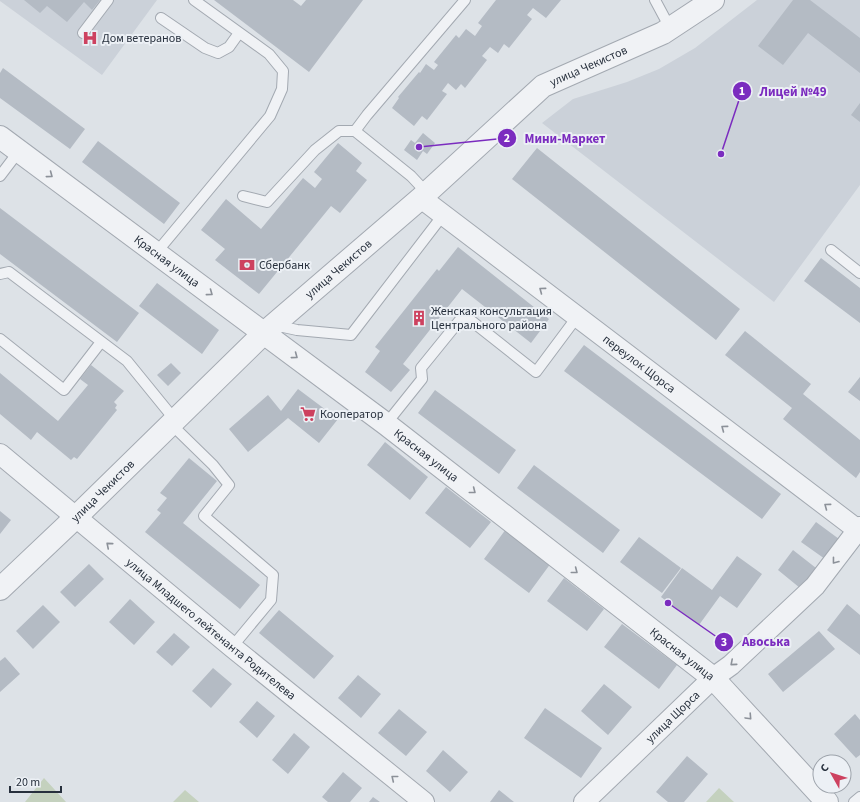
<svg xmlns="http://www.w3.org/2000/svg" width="860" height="802" viewBox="0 0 860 802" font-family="'Source Sans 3',sans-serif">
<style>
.built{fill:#cbd1d9}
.green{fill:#c4d1be}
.building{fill:#b4bbc4}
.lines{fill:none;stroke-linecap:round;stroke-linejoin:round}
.service-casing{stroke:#a3a9b1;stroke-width:12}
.minor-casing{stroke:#a3a9b1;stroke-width:22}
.tertiary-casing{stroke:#a3a9b1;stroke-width:24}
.service{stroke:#f0f2f5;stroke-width:10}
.minor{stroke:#f0f2f5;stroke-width:20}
.tertiary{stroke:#f0f2f5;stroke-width:22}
.oneway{stroke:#8c9199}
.labels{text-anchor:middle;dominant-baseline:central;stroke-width:4;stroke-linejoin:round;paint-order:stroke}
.poi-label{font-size:12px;fill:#27303d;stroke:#ecf0f5;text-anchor:start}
.street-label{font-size:12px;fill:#27303d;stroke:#ecf0f5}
.leader{fill:none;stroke:#7b2cbf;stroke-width:1.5}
.callout-dot{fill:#7b2cbf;stroke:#ecf0f5;stroke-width:1.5}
.mark-label{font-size:12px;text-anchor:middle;font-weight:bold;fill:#fff}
.callout-label{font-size:13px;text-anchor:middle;font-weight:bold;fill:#7b2cbf;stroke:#ecf0f5;stroke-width:4;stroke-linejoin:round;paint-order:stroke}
</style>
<rect width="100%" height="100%" fill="#dde2e7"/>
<!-- built -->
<path class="built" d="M0 0H157L102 75 0 1Z
M757 0H860V185L774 302 542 123 573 99 627 82 659 69 695 48Z"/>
<!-- green -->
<path class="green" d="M44 778 66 802H25Z
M719 788 734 802H706Z
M185 790 199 802H173Z"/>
<!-- building -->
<path class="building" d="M24 0H100L92 10 84 2 67 22 47 6 40 13Z
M214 0H293L301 6 306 0H363L309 72Z
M496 0H561L546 18 533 8 527 15 532 19 509 48 504 44 498 53 490 47 482 56 487 60 465 88 461 84 456 90 448 83 442 91 447 94 427 120 422 116 414 126 392 108 399 98 398 97 419 72 420 73 426 64 434 70 438 65 434 62 456 35 459 38 466 29 475 36 482 26 478 23Z
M793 0H810L860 38V73L808 33 783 65 758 46Z
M3 68 85 129 70 149 0 98V73Z
M860 103V122L851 115Z
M423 133 435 143 427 154 423 151 417 160 404 150 411 140 415 143Z
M98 141 180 203 164 224 82 162Z
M338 143 362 163 356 171 367 180 340 213 331 206 259 294 215 260 225 249 201 230 226 199 261 229 303 178 315 188 322 179 314 172Z
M537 148 740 309 716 340 512 179Z
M0 208 139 313 117 342 0 254Z
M458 247 549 319 531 343 462 289 403 364 410 370 391 392 365 372 380 351 375 347 437 269 439 271Z
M821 258 860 288V323L804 281Z
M157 283 219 330 202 354 139 306Z
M745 331 811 384 803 394 860 440V472L856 478 783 419 792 408 725 355Z
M584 345 781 494 762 519 564 371Z
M171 363 181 373 168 386 157 375Z
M91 365 124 391 114 402 117 405 115 408 117 410 77 459 74 457 71 460 37 432 31 440 0 414V373L58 421 88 385 80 379Z
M860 377V401L848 392Z
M298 389 338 419 319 443 288 418 248 452 229 429 268 395 281 411Z
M435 390 516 450 499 474 418 413Z
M385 442 428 477 410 500 367 465Z
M189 458 217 481 183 523 260 585 240 609 145 532 161 513 157 510 167 498 160 493Z
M534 465 620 530 603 553 517 488Z
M446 487 491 522 470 548 425 513Z
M0 511 11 520 0 534Z
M816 522 839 539 825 559 801 542Z
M506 529 551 563 529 593 484 559Z
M639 537 681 568 662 593 620 562Z
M793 550 816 568 800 588 778 570Z
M737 556 762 574 737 608 720 596 699 625 661 597 682 568 712 590Z
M89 564 104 579 75 607 60 592Z
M564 578 604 609 587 631 547 601Z
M130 599 155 622 134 645 109 622Z
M847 604 860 615V655L827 630Z
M43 605 60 622 33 649 16 631Z
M279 610 334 656 314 679 259 633Z
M622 624 677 665 659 689 604 647Z
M819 631 835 649 783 692 768 674Z
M174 633 190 647 172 666 156 652Z
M5 657 20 674 0 692V661Z
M213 668 232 684 211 708 192 691Z
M358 675 381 694 361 718 338 698Z
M604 684 632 707 608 735 581 711Z
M257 701 275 716 257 738 239 722Z
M545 708 602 748 581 778 524 738Z
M399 709 427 732 406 756 378 733Z
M855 714 860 720V755L856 758 834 734Z
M294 733 310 747 288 774 272 760Z
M443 750 468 772 450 792 426 771Z
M687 756 708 774 684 802H668L656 792Z
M343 772 362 788 350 802H328L322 797Z
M499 790 514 802H490Z
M373 797 380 802H369Z"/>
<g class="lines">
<defs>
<path id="service" d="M655 0 670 28
M161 18 205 48 218 53 229 47 239 33
M83 33 108 0
M355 131 367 115 465 0
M0 176 19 151
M243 196 267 202 315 150 339 131H355L411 176 426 192
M831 250 860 273
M156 253 270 116 282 89 283 71 269 54 194 0
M0 274 9 272 127 361 175 420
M274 325 297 330 351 335 443 215
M0 339 64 390 101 342
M171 424 213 465 229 485 204 516 273 575 271 600 232 647
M386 424 422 379 421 368 464 315 536 372 577 317
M854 802 860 797"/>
<g id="minor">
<path id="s1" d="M421 198 858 530"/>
<path id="s2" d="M0 454 232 647 424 802"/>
<path id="s3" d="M584 802 713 678 731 665 815 586 860 527"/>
</g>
<g id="tertiary">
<path id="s4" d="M0 137 386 424 713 678 827 802"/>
<path id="s5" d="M0 589 76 517 264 333 421 198 543 86 663 33 713 0"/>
</g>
</defs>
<!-- service casing -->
<use href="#service" class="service-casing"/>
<!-- minor casing -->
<use href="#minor" class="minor-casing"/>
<!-- tertiary casing -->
<use href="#tertiary" class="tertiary-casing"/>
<!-- service -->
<use href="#service" class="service"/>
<!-- minor -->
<use href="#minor" class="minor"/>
<!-- tertiary -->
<use href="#tertiary" class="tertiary"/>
</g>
<!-- one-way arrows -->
<defs><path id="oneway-chevron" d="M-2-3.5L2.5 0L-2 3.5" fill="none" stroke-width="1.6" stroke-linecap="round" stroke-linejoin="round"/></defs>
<g class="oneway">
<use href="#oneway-chevron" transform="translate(50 175) rotate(37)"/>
<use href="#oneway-chevron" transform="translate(542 290) rotate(-143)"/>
<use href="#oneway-chevron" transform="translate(210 293) rotate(36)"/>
<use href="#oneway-chevron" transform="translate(295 356) rotate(37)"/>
<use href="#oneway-chevron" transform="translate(724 428) rotate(-143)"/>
<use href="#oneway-chevron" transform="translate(473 491) rotate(38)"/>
<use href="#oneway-chevron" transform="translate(827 506) rotate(-143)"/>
<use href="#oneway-chevron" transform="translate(109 545) rotate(-140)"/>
<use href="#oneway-chevron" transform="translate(835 561) rotate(128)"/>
<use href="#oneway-chevron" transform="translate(575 571) rotate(38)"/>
<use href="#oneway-chevron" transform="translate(733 663) rotate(139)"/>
<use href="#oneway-chevron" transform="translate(749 717) rotate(47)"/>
<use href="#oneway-chevron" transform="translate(394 778) rotate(-141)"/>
</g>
<!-- icons -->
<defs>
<symbol id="hospital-bare" viewBox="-9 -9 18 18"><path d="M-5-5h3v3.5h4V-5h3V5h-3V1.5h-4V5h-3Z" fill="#cd415f" stroke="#ecf0f5" stroke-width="2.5" paint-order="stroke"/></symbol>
<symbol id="bank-bare" viewBox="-9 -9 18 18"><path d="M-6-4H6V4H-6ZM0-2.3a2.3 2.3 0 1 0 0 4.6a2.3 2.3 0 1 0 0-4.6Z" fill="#cd415f" stroke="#ecf0f5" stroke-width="2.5" paint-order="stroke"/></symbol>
<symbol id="building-bare" viewBox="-9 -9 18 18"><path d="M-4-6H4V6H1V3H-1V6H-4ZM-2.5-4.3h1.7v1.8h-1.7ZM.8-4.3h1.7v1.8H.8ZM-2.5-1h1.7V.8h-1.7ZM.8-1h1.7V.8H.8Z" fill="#cd415f" stroke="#ecf0f5" stroke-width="2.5" paint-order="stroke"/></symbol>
<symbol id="supermarket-bare" viewBox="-9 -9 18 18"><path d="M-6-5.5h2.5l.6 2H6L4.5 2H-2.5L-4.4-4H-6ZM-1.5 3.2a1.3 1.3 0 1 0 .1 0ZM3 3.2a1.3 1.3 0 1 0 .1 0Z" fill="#cd415f" stroke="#ecf0f5" stroke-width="2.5" paint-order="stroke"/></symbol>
</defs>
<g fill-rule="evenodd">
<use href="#hospital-bare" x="79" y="27" width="22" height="22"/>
<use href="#bank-bare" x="236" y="254" width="22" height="22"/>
<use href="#building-bare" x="408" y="307" width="22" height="22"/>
<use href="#supermarket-bare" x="297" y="403" width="22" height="22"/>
</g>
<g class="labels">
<!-- poi labels -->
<g class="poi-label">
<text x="102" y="38">Дом ветеранов</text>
<text x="259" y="265">Сбербанк</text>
<text x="431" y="311">Женская консультация<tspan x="431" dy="14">Центрального района</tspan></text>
<text x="320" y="414">Кооператор</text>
</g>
<!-- street labels -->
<g class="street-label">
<text stroke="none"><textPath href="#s5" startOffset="790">улица Чекистов</textPath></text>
<text stroke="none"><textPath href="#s4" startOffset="208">Красная улица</textPath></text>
<text stroke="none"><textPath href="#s5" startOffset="466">улица Чекистов</textPath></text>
<text stroke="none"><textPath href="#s1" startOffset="274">переулок Щорса</textPath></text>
<text stroke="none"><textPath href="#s4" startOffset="532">Красная улица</textPath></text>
<text stroke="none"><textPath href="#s5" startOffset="142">улица Чекистов</textPath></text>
<text stroke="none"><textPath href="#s2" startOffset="274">улица Младшего лейтенанта Родителева</textPath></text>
<text stroke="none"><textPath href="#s4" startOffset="856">Красная улица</textPath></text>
<text stroke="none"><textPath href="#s3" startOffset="123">улица Щорса</textPath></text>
</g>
</g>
<!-- callouts -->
<path class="leader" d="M721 154L742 91M419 147L507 138M668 603L724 642"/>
<g class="callout-dot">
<circle cx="721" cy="154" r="4"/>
<circle cx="419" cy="147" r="4"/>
<circle cx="668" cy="603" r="4"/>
<circle cx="742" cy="91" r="10"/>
<circle cx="507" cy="138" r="10"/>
<circle cx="724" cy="642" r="10"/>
</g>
<g class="mark-label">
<text x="742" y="95">1</text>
<text x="507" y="142">2</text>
<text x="724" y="646">3</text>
</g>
<g class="callout-label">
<text x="793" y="96">Лицей №49</text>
<text x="565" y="143">Мини-Маркет</text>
<text x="766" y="646">Авоська</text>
</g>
<!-- north arrow -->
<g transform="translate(832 774) rotate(309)"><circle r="19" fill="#ecf0f5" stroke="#9da3ab"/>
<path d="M0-3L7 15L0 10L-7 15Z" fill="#cd415f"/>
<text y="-6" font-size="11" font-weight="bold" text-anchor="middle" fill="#27303d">С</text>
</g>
<!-- scale -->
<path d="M10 786v6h51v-6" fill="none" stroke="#27303d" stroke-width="2"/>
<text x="16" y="786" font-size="12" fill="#27303d" stroke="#ecf0f5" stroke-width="3" paint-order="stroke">20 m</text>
</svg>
